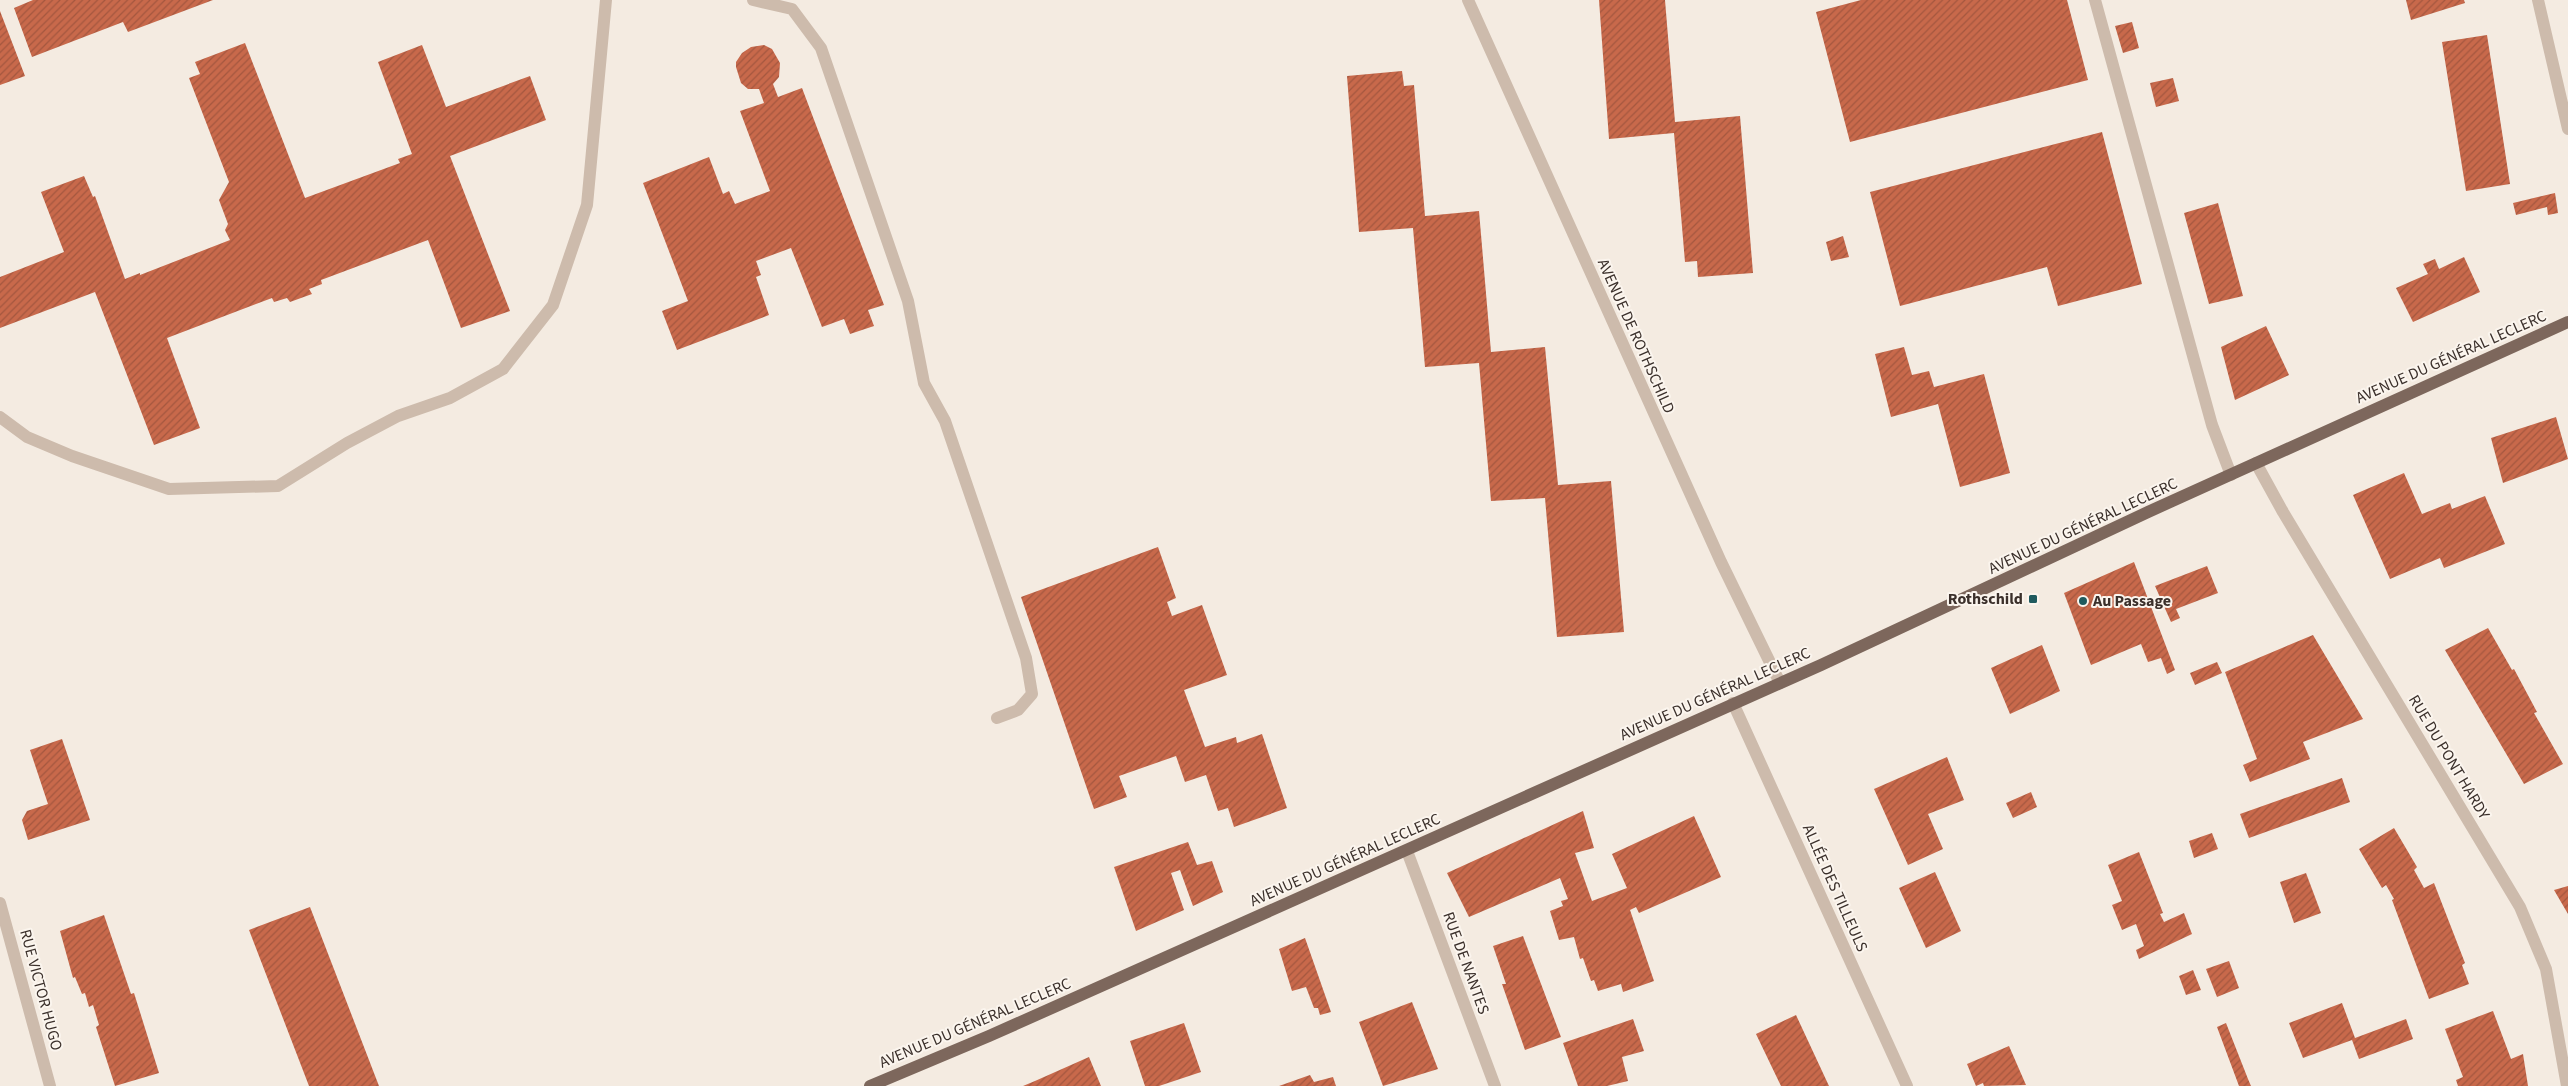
<svg xmlns="http://www.w3.org/2000/svg" width="2568" height="1086" viewBox="0 0 2568 1086" font-family="'Source Sans 3',sans-serif">
<style>
.building{fill:url(#building-hatch)}
.lines{fill:none;stroke-linecap:round;stroke-linejoin:round}
.minor{stroke:#cdbbac;stroke-width:12}
.major{stroke:#7d675c;stroke-width:12}
.poi-dot{fill:#1f5a5e;stroke:#fbf5ee;stroke-width:2}
.labels{text-anchor:middle;dominant-baseline:central;stroke-width:4;stroke-linejoin:round;paint-order:stroke}
.street-label{font-size:16px;fill:#3b302b;stroke:#fbf5ee}
.poi-label{font-size:16px;font-weight:bold;fill:#3b302b;stroke:#fbf5ee;text-anchor:end}
</style>
<defs>
<pattern id="building-hatch" width="6" height="6" patternUnits="userSpaceOnUse" patternTransform="scale(1.25)"><rect width="6" height="6" fill="#c8694b"/><path d="M-1 1l2-2M0 6l6-6M5 7l2-2" fill="none" stroke="#a4573f"/></pattern>
</defs>
<rect width="100%" height="100%" fill="#f4ebe1"/>
<!-- building -->
<path class="building" d="M33 0H213L128 32 123 22 32 57 14 8Z
M1599 0H1665L1675 122 1740 116 1753 273 1698 277 1697 261 1685 262 1674 133 1609 139Z
M1861 0H2067L2088 80 1850 142 1816 12Z
M2406 0H2464L2465 3 2411 20Z
M0 11 25 76 0 85Z
M2132 22 2139 48 2123 53 2115 26Z
M2487 35 2510 184 2466 191 2442 42Z
M245 43 305 198 400 163 398 159 412 154 378 62 422 45 446 107 530 76 546 120 450 156 510 311 461 328 428 240 321 280 322 284 309 289 312 294 290 302 287 298 274 302 272 298 167 338 200 428 154 445 95 292 0 328V277L64 252 41 192 84 176 93 197 95 196 125 279 140 273V275L230 240 225 230 228 224 219 200 229 182 189 78 200 74 195 62Z
M764 45 772 49 780 63 779 77 773 84 778 97 802 88 884 305 868 310 874 326 850 334 844 319 822 327 791 248 756 261 761 275 756 277 769 315 677 350 662 311 688 301 643 183 709 157 723 194 729 191 735 204 770 191 740 111 764 103 759 89H748L741 83 736 67V62L742 53 751 47Z
M1402 71 1404 86 1414 85 1425 216 1479 211 1491 352 1545 347 1558 485 1611 481 1624 632 1557 637 1545 498 1491 501 1479 363 1425 367 1413 228 1359 232 1347 76Z
M2173 78 2179 101 2156 107 2150 83Z
M2102 132 2142 284 2058 306 2047 267 1900 306 1870 192Z
M2555 193 2558 213 2548 215 2547 207 2516 215 2513 203Z
M2218 203 2243 296 2209 304 2184 213Z
M1843 236 1849 257 1831 261 1826 242Z
M2464 257 2480 292 2413 322 2396 288 2428 274 2423 264 2435 259 2439 269Z
M2266 326 2289 375 2235 400 2221 347Z
M1904 347 1912 375 1929 371 1934 387 1984 374 2010 473 1960 487 1938 404 1891 417 1875 354Z
M2556 417 2568 459 2503 483 2491 438Z
M2404 473 2422 514 2450 503 2452 509 2485 496 2505 544 2444 568 2440 558 2390 579 2353 495Z
M1158 547 1176 598 1167 602 1172 616 1202 605 1227 675 1184 690 1205 747 1236 737 1237 743 1262 734 1287 808 1234 827 1228 808 1218 811 1206 775 1185 782 1176 756 1119 776 1127 797 1094 809 1021 597Z
M2134 562 2175 670 2167 674 2161 658 2148 662 2141 644 2091 665 2064 593Z
M2207 566 2218 593 2176 609 2180 618 2171 622 2155 586Z
M2488 628 2512 670 2514 669 2537 712 2534 713 2563 764 2524 784 2445 650Z
M2313 635 2363 719 2303 742 2310 759 2250 782 2243 765 2257 759 2225 672Z
M2042 645 2060 691 2010 714 1991 668Z
M2217 662 2222 673 2195 685 2190 673Z
M62 739 90 820 28 840 22 820 27 811 48 804 30 750Z
M1947 757 1964 800 1928 814 1943 849 1908 865 1874 789Z
M2342 778 2350 802 2249 838 2240 814Z
M2031 792 2037 807 2013 818 2006 803Z
M1583 811 1594 848 1575 853 1592 901 1627 888 1612 854 1694 816 1721 877 1639 913 1636 907 1630 910 1654 981 1623 992 1621 984 1598 991 1594 980 1591 981 1583 958 1580 959 1574 937 1559 940 1550 911 1563 906 1561 901 1568 899 1560 878 1469 917 1447 873Z
M2394 828 2417 867 2414 870 2424 888 2434 883 2465 963 2462 965 2469 984 2429 999 2392 900 2394 899 2386 885 2382 888 2359 849Z
M2212 833 2218 849 2194 858 2189 841Z
M1188 842 1197 865 1212 861 1223 892 1193 906 1180 870 1171 873 1184 910 1136 931 1114 867Z
M2139 852 2163 913 2160 914 2164 922 2184 913 2192 934 2139 959 2136 950 2144 946 2136 924 2122 930 2112 905 2122 901 2108 865Z
M1935 872 1961 931 1926 948 1899 888Z
M2306 873 2321 913 2294 923 2280 882Z
M2568 886V914L2554 890Z
M310 907 379 1086H309L249 930Z
M104 915 131 994 134 993 159 1073 115 1086 96 1027 99 1025 93 1005 89 1007 85 993 82 994 75 977 73 978 60 931Z
M1523 936 1561 1037 1525 1050 1502 984H1506L1493 946Z
M1305 938 1331 1012 1320 1015 1318 1008H1314L1306 987 1292 991 1279 949Z
M2229 961 2239 988 2217 997 2206 969Z
M2193 970 2201 990 2186 995 2179 976Z
M1412 1002 1438 1069 1383 1086 1359 1022Z
M2342 1003 2355 1038 2406 1019 2413 1039 2359 1059 2352 1040 2303 1058 2289 1023Z
M2493 1011 2511 1059 2523 1054 2528 1086H2458L2456 1080 2463 1077 2445 1029Z
M1796 1015 1829 1086H1781L1756 1034Z
M1633 1019 1644 1051 1622 1057 1628 1081 1607 1086H1578L1563 1043Z
M1184 1023 1201 1072 1159 1086H1145L1130 1041Z
M2226 1023 2248 1079 2251 1086H2239L2217 1027Z
M2009 1046 2026 1085 1984 1086 1983 1083 1976 1086 1967 1064Z
M1089 1057 1101 1086H1023L1035 1081Z
M1310 1075 1314 1082 1333 1077 1336 1086H1279Z"/>
<g class="lines">
<!-- minor -->
<path class="minor" d="M753 0 792 9 821 48 908 301 924 383 945 421 1026 658 1032 694 1018 710 997 718
M1468 0 1721 562 1780 683
M2095 0 2212 425 2231 475
M2538 0 2568 129
M0 417 27 437 72 456 169 489 278 486 347 443 398 416 450 398 503 369 553 305 587 205 606 0
M2256 463 2283 512 2520 907 2546 969 2567 1086
M1733 703 1907 1086
M1407 851 1495 1086
M0 903 50 1086"/>
<!-- major -->
<path class="major" d="M870 1086 989 1036 1821 665 2148 512 2568 322"/>
</g>
<!-- markers -->
<g class="poi-dot">
<rect x="2028" y="594" width="10" height="10" rx="2.5"/>
<circle cx="2083" cy="601" r="5"/>
</g>
<g class="labels">
<!-- street labels -->
<g class="street-label">
<text transform="translate(1636 336) rotate(66)">AVENUE DE ROTHSCHILD</text>
<text transform="translate(2451 357) rotate(-24)">AVENUE DU GÉNÉRAL LECLERC</text>
<text transform="translate(2083 526) rotate(-25)">AVENUE DU GÉNÉRAL LECLERC</text>
<text transform="translate(1715 694) rotate(-24)">AVENUE DU GÉNÉRAL LECLERC</text>
<text transform="translate(2449 757) rotate(59)">RUE DU PONT HARDY</text>
<text transform="translate(1345 860) rotate(-24)">AVENUE DU GÉNÉRAL LECLERC</text>
<text transform="translate(1835 888) rotate(66)">ALLÉE DES TILLEULS</text>
<text transform="translate(1466 963) rotate(70)">RUE DE NANTES</text>
<text transform="translate(41 990) rotate(75)">RUE VICTOR HUGO</text>
<text transform="translate(975 1023) rotate(-23)">AVENUE DU GÉNÉRAL LECLERC</text>
</g>
<!-- poi labels -->
<g class="poi-label">
<text x="2023" y="599">Rothschild</text>
<text x="2093" y="601" text-anchor="start">Au Passage</text>
</g>
</g>
</svg>
